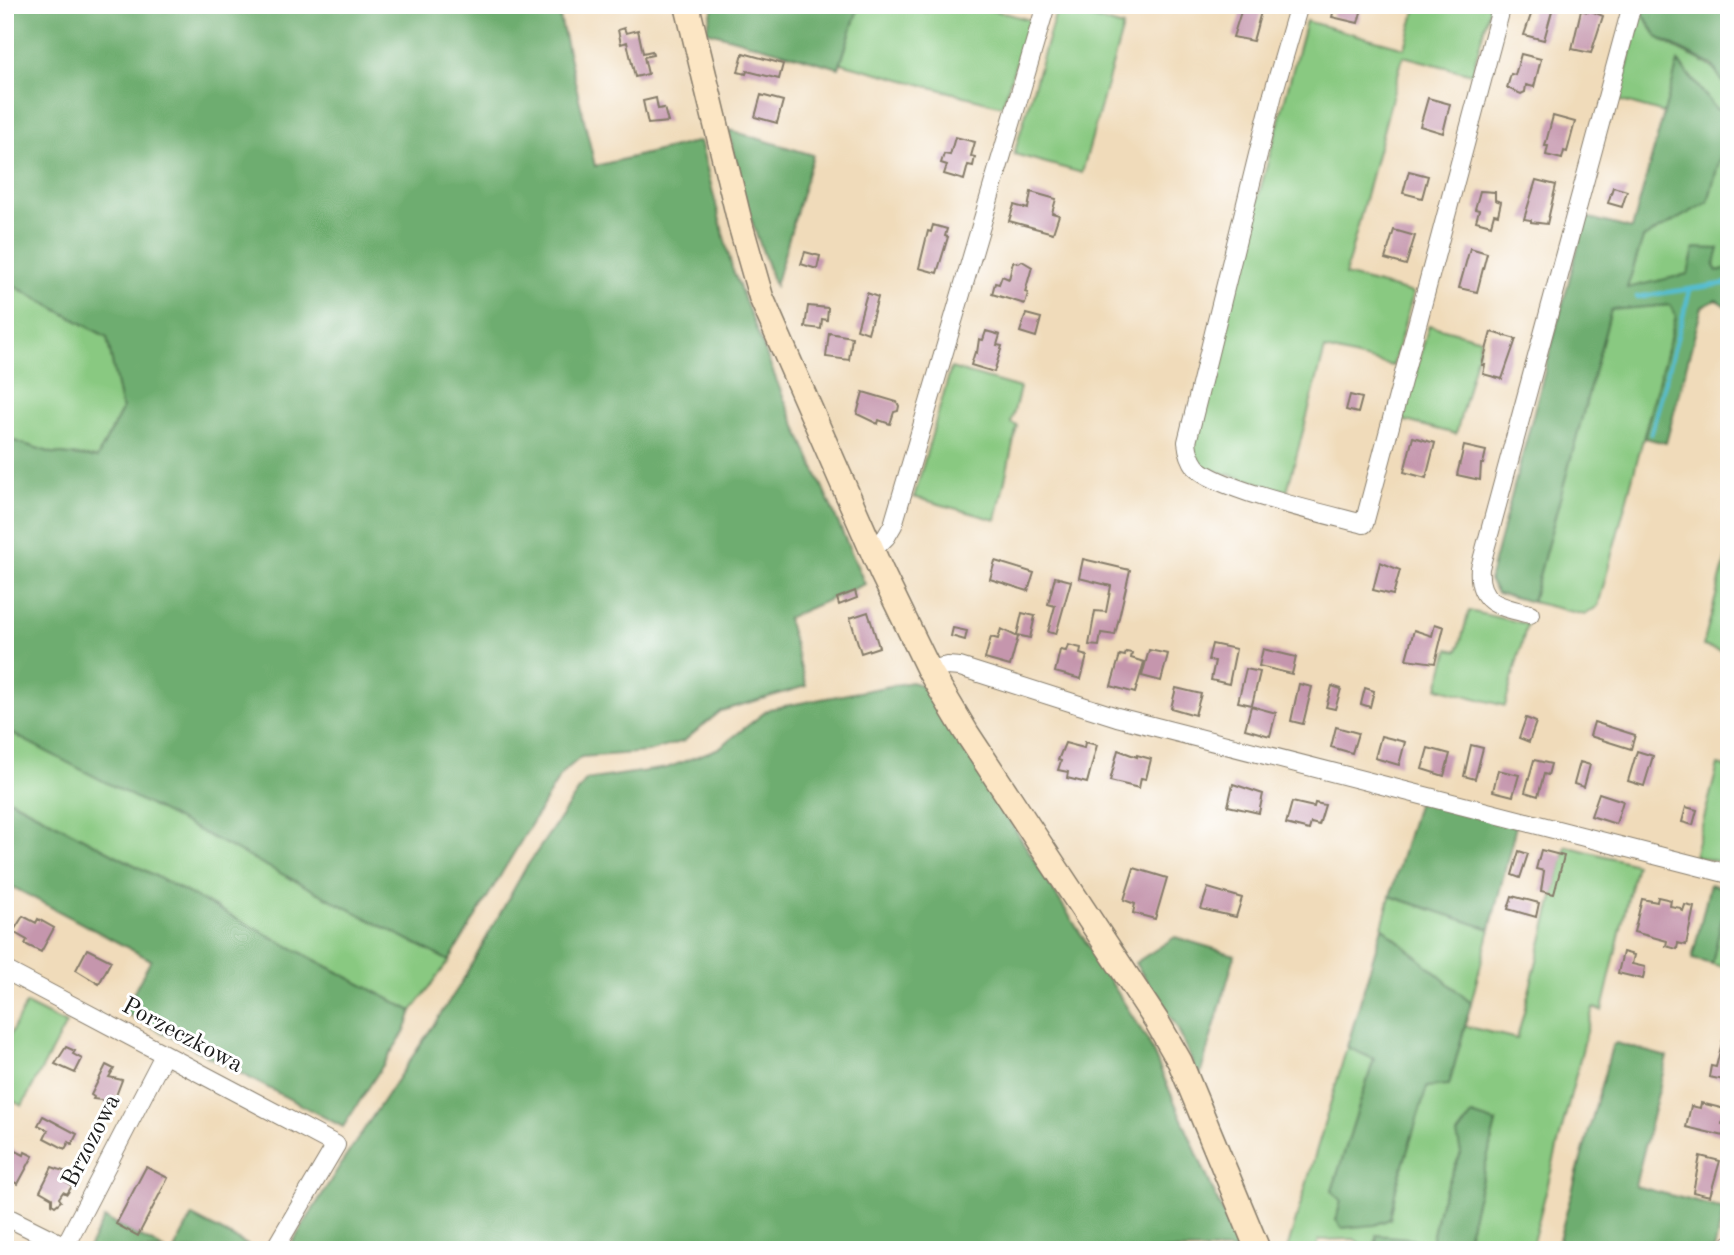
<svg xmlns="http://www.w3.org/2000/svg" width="1734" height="1255" viewBox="0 0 1734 1255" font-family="'Old Standard TT',serif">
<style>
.green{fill:#89c981;stroke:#52724e;stroke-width:2}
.forest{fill:#6ead6f;stroke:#456446;stroke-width:2}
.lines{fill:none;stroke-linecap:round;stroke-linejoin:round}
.stream{stroke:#54bdd1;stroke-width:4.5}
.building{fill:#c596ad}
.street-casing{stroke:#867c6b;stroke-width:20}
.secondary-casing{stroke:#867c6b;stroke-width:27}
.street{stroke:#fff;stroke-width:18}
.secondary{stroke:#fce6c4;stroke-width:24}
.labels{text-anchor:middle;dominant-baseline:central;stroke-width:6;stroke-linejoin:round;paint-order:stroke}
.street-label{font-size:24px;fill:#1c1c1c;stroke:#fff}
</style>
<rect width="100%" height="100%" fill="#fff"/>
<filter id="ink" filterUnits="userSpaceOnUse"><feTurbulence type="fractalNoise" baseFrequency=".0143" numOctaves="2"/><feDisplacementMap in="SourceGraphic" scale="14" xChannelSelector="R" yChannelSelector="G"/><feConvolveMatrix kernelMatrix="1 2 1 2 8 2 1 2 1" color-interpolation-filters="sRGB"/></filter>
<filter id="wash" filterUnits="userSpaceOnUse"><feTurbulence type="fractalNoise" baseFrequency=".00686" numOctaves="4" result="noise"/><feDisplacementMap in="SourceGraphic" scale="28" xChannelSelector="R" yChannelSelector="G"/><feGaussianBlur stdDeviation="1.57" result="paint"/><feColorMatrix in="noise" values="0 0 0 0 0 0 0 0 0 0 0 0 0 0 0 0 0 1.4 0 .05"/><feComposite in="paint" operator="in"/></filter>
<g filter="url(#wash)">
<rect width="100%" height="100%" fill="#f0dbba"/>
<!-- green -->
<path class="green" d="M859 5H916L925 12C972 1 985 8 1030 20L1002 106 841 63Z
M1417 5H1490L1472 74 1403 56 1345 275 1413 293 1393 366 1325 349 1287 491 1201 467 1191 445 1306 21 1405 48Z
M1057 8 1123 27 1082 173 1014 154Z
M1642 12C1647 20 1652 33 1660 39 1696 65 1729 57 1729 114L1716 109 1679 62 1664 113 1618 100Z
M1729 124V268L1717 271 1714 266 1718 249 1688 274 1626 289 1643 238 1708 202Z
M5 281 107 337 122 410 97 458 52 453 5 438Z
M1671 305 1676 316 1598 606 1585 615 1532 602 1611 309Z
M1429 325 1481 339 1456 434 1402 420Z
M951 368 1020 388 1011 423 1017 426 996 520 914 497Z
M1729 546V653L1703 646Z
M1469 611 1527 624 1505 706 1438 688 1449 649 1458 651Z
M5 730 22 737 449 961 412 1011 5 797Z
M1718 765 1729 768V861L1724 863 1694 856Z
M1566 846 1636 864 1602 1010 1593 1008 1531 1250H1464L1496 1123 1461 1153 1440 1202 1431 1245 1410 1238 1375 1240 1377 1248 1369 1250 1354 1239 1319 1240 1316 1250H1287L1347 1047 1374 1059 1332 1191 1341 1201 1336 1220 1390 1219 1396 1188 1427 1086 1449 1085 1465 1026 1517 1039Z
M1728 889H1729V968L1712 964Z
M1390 896 1490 929 1471 1003 1382 927Z
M26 1004 66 1024 22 1106 5 1097V1044Z"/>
<!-- forest -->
<path class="forest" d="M5 5H557L595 166 700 141 732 268 784 399 865 584 787 618 806 686 721 711 684 741 648 752 581 757 562 773 449 961 5 730V438L52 453 97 458 122 410 107 337 5 281Z
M714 5H859L839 68 706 31Z
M1644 5H1729V92L1712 65 1658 38 1642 12Z
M1678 62 1716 109 1729 114V124L1708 202 1643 238 1627 288 1688 274 1694 248 1719 249 1714 266 1717 271 1729 268V308L1716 300 1702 307 1666 443 1644 438 1676 316 1670 305 1611 310 1532 602 1497 593 1489 580 1586 217 1632 229Z
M729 130 813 155 775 286 741 191Z
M911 682 925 686 1148 1041 1239 1250H288L339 1167 460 985 525 869 586 780 667 768 719 748 769 709Z
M5 797 412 1011 405 1031 343 1127 123 1012 151 960 5 883Z
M1418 801 1516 826 1490 929 1390 896Z
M1710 884 1728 889 1712 964 1692 959Z
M1382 927 1471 1003 1449 1085 1427 1087 1396 1188 1390 1219 1375 1225 1342 1228 1336 1220 1341 1201 1332 1191 1374 1059 1347 1047Z
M1175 937 1235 955 1199 1079 1178 1029 1135 963Z
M1616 1043 1667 1057 1635 1186 1724 1209 1714 1250H1644L1621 1244 1619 1250H1556L1612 1046Z
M1472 1115 1496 1123 1464 1250H1375L1377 1248 1376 1235 1410 1238 1431 1244 1440 1202 1461 1153 1457 1135Z
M192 1216 257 1250H174Z
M104 1218 166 1250H87Z"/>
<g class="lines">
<!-- stream -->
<path class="stream" d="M1637 297 1729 283
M1651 434 1690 290"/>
</g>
<g id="blocks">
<!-- building -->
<path class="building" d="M1243 5 1262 8 1253 41 1233 37Z
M1335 5H1363L1358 23 1332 17Z
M1540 5 1546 6 1545 9 1552 11 1544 40 1524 35 1534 6 1539 8Z
M1581 10 1588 12 1589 10 1603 16 1591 53 1572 49Z
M624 28 626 33 638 30 643 53 652 51 653 55 644 57 648 74 635 77 627 42 621 44 618 30Z
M743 53 783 64 779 79 747 71 746 74 738 72Z
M1521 54 1541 59 1534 87 1526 85 1525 92 1521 94 1507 88 1511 74 1515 75Z
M761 95 783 101 777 123 755 117Z
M656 98 658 109 664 108 668 122 648 124 643 101Z
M1428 98 1450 104 1443 133 1420 126Z
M1553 116 1575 122 1567 152 1564 151 1562 159 1546 155 1548 146H1545Z
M955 137 975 142 971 156 975 157 973 166 968 165 964 180 944 174 947 165 941 163 944 154 950 155Z
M1409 171 1428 176 1422 198 1403 193Z
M1536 180 1556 185 1547 224 1531 222V220L1524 219Z
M1613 187 1627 191 1622 207 1608 203Z
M1480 191 1495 192V200L1501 202 1498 215 1494 214 1491 225 1476 221 1479 210 1475 209Z
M1031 192 1056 199 1052 213 1059 215 1053 233 1009 221 1014 205 1028 209Z
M933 225 947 229 945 236 948 237 937 273 919 268 928 231 931 232Z
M1394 230 1415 236 1406 265 1385 259Z
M1470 248 1487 253 1477 292 1459 288Z
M805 252 820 256 817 269 801 264Z
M1022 261 1032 267 1025 292 1028 293 1025 304 992 294 995 283 999 284 1002 276 1009 279 1013 262 1019 263Z
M867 293 878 297 868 333 857 329Z
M808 306 828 308 827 320 822 319 821 329 805 327Z
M1026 314 1041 318 1036 337 1020 332Z
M986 331 1000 335 997 345 1002 346 994 372 971 365 975 352 977 353 979 339 983 340Z
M1491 332 1516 339 1502 379 1483 374 1485 365H1482Z
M829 333 852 337 849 360 826 357Z
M863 392 897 402 899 406 898 411 894 412 890 424 879 420 878 424 857 414Z
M1350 395 1362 398 1358 413 1346 410Z
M1413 437 1435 443 1426 478 1404 472Z
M1464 446 1486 451 1483 464H1481L1480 480 1457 475Z
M1083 559 1130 570 1115 635 1101 633 1099 646 1089 645 1095 611 1106 612 1111 586 1079 578Z
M995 561 1034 573 1028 591 990 579Z
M1380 562 1400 570 1393 595 1373 590Z
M1055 577 1071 581 1056 634 1048 632 1055 606 1048 604Z
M855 591 857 598 839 605 837 598Z
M868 612 879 647 861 653 850 618Z
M1022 613 1035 616 1030 638 1017 635Z
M1435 624 1444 627 1435 663 1406 659 1414 630 1432 636Z
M953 628 967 631 965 640 951 636Z
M1001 629 1018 637 1010 666 985 659 991 637 998 639Z
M1212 644 1236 649 1229 684 1211 680 1215 661 1208 660Z
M1068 645 1081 648 1080 654 1087 656 1081 679 1055 672 1060 650 1066 651Z
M1263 649 1296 657 1292 674 1259 666Z
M1149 650 1168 654 1161 681 1142 676Z
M1126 652 1132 653 1131 658 1144 662 1135 693 1111 686 1120 655 1125 656Z
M1246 669 1260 672 1252 705 1238 702Z
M1299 684 1312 687 1303 724 1291 721Z
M1332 686 1341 689 1335 709 1326 707Z
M1176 688 1201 694 1195 715 1171 708Z
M1365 688 1374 691 1370 707 1361 704Z
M1251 706 1276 713 1270 736 1245 729Z
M1526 718 1536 722 1529 742 1519 738Z
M1594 722 1635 735 1631 749 1590 736Z
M1336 727 1358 733 1352 753 1331 747Z
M1381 736 1405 742 1399 765 1375 758Z
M1085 742 1097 745 1087 783 1067 778 1068 772 1058 770 1061 761 1058 760 1065 743 1084 748Z
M1471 745 1483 748 1475 779 1464 776Z
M1428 748 1450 754 1444 776 1422 769Z
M1118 750 1137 757V755L1151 759 1146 779 1141 778 1139 788 1110 781Z
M1637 751 1653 756 1644 786 1628 781Z
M1534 760 1551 764 1548 775 1544 774 1538 796 1525 792Z
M1580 762 1590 765 1584 787 1574 784Z
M1498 770 1519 775 1513 796 1493 791Z
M1233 784 1263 794 1259 813 1228 806Z
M1599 793 1623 801 1616 824 1591 816Z
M1292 802 1314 807 1315 803 1325 805 1319 825 1311 823 1309 830 1286 824Z
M1686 807 1697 810 1693 825 1682 822Z
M1541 850 1564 856 1554 894 1541 891 1544 871 1536 869Z
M1519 851 1528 854 1520 878 1512 875Z
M1134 868 1167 878 1155 919 1133 913 1135 904 1124 900Z
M1208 888 1242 898 1236 917 1201 909Z
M1512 896 1539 903 1536 917 1508 909Z
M1658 897 1671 900 1670 906 1681 908V910L1683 911 1685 905 1694 907 1686 945 1678 943 1677 949 1666 946 1667 941 1634 932 1642 899 1657 902Z
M23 916 36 923 38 919 54 928 41 952 25 944 27 940 13 932Z
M87 949 111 961 99 984 76 970Z
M1623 952 1634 955 1632 964 1645 967 1643 979 1618 973Z
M1723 1039 1729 1041V1081L1709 1077 1711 1066 1716 1067Z
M66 1047 75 1051 73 1054 82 1059 75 1073 55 1064Z
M106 1065 114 1069 109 1077 122 1080 112 1106 101 1100 93 1099 94 1097 91 1095Z
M1701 1103 1725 1109 1722 1124 1727 1125 1724 1136 1686 1127 1691 1106 1700 1108Z
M43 1116 77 1134 72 1144 69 1142 65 1149 44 1138 48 1130 38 1125Z
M8 1147 24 1155 25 1152 33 1156 18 1184 5 1178V1153Z
M1700 1156 1720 1161 1710 1196 1693 1192Z
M52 1167 72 1174 67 1183 72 1186 67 1194 63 1192 59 1198 61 1201 55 1206 52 1204V1198L40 1191Z
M146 1167 168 1178 138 1236 116 1224Z"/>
</g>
</g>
<g filter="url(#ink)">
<use href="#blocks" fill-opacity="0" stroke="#867c6b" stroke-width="2"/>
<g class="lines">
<defs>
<path id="street" d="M1299 5 1273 94 1187 442C1188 452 1190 459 1196 467 1218 490 1330 515 1364 524L1502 5
M872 551 886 537 893 525 1046 5
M1530 614C1501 607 1477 604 1480 568L1632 5
M929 670 947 666 960 667 1117 717 1729 874
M5 970 336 1145 274 1250
M5 1216 65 1246
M63 1250 164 1055
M1728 1250 1729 1245"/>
<path id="secondary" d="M687 5 741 227 761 297 882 573 929 670 966 732 1156 1020 1180 1062 1258 1250"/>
</defs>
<!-- street casing -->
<use href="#street" class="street-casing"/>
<!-- secondary casing -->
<use href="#secondary" class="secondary-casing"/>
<!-- street -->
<use href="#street" class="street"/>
<!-- secondary -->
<use href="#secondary" class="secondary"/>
</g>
</g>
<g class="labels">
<!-- street labels -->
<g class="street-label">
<text transform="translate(182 1036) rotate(28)">Porzeczkowa</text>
<text transform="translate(92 1141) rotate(-63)">Brzozowa</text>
</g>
</g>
<!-- margin -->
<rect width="1734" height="1255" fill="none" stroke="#fff" stroke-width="28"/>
</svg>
